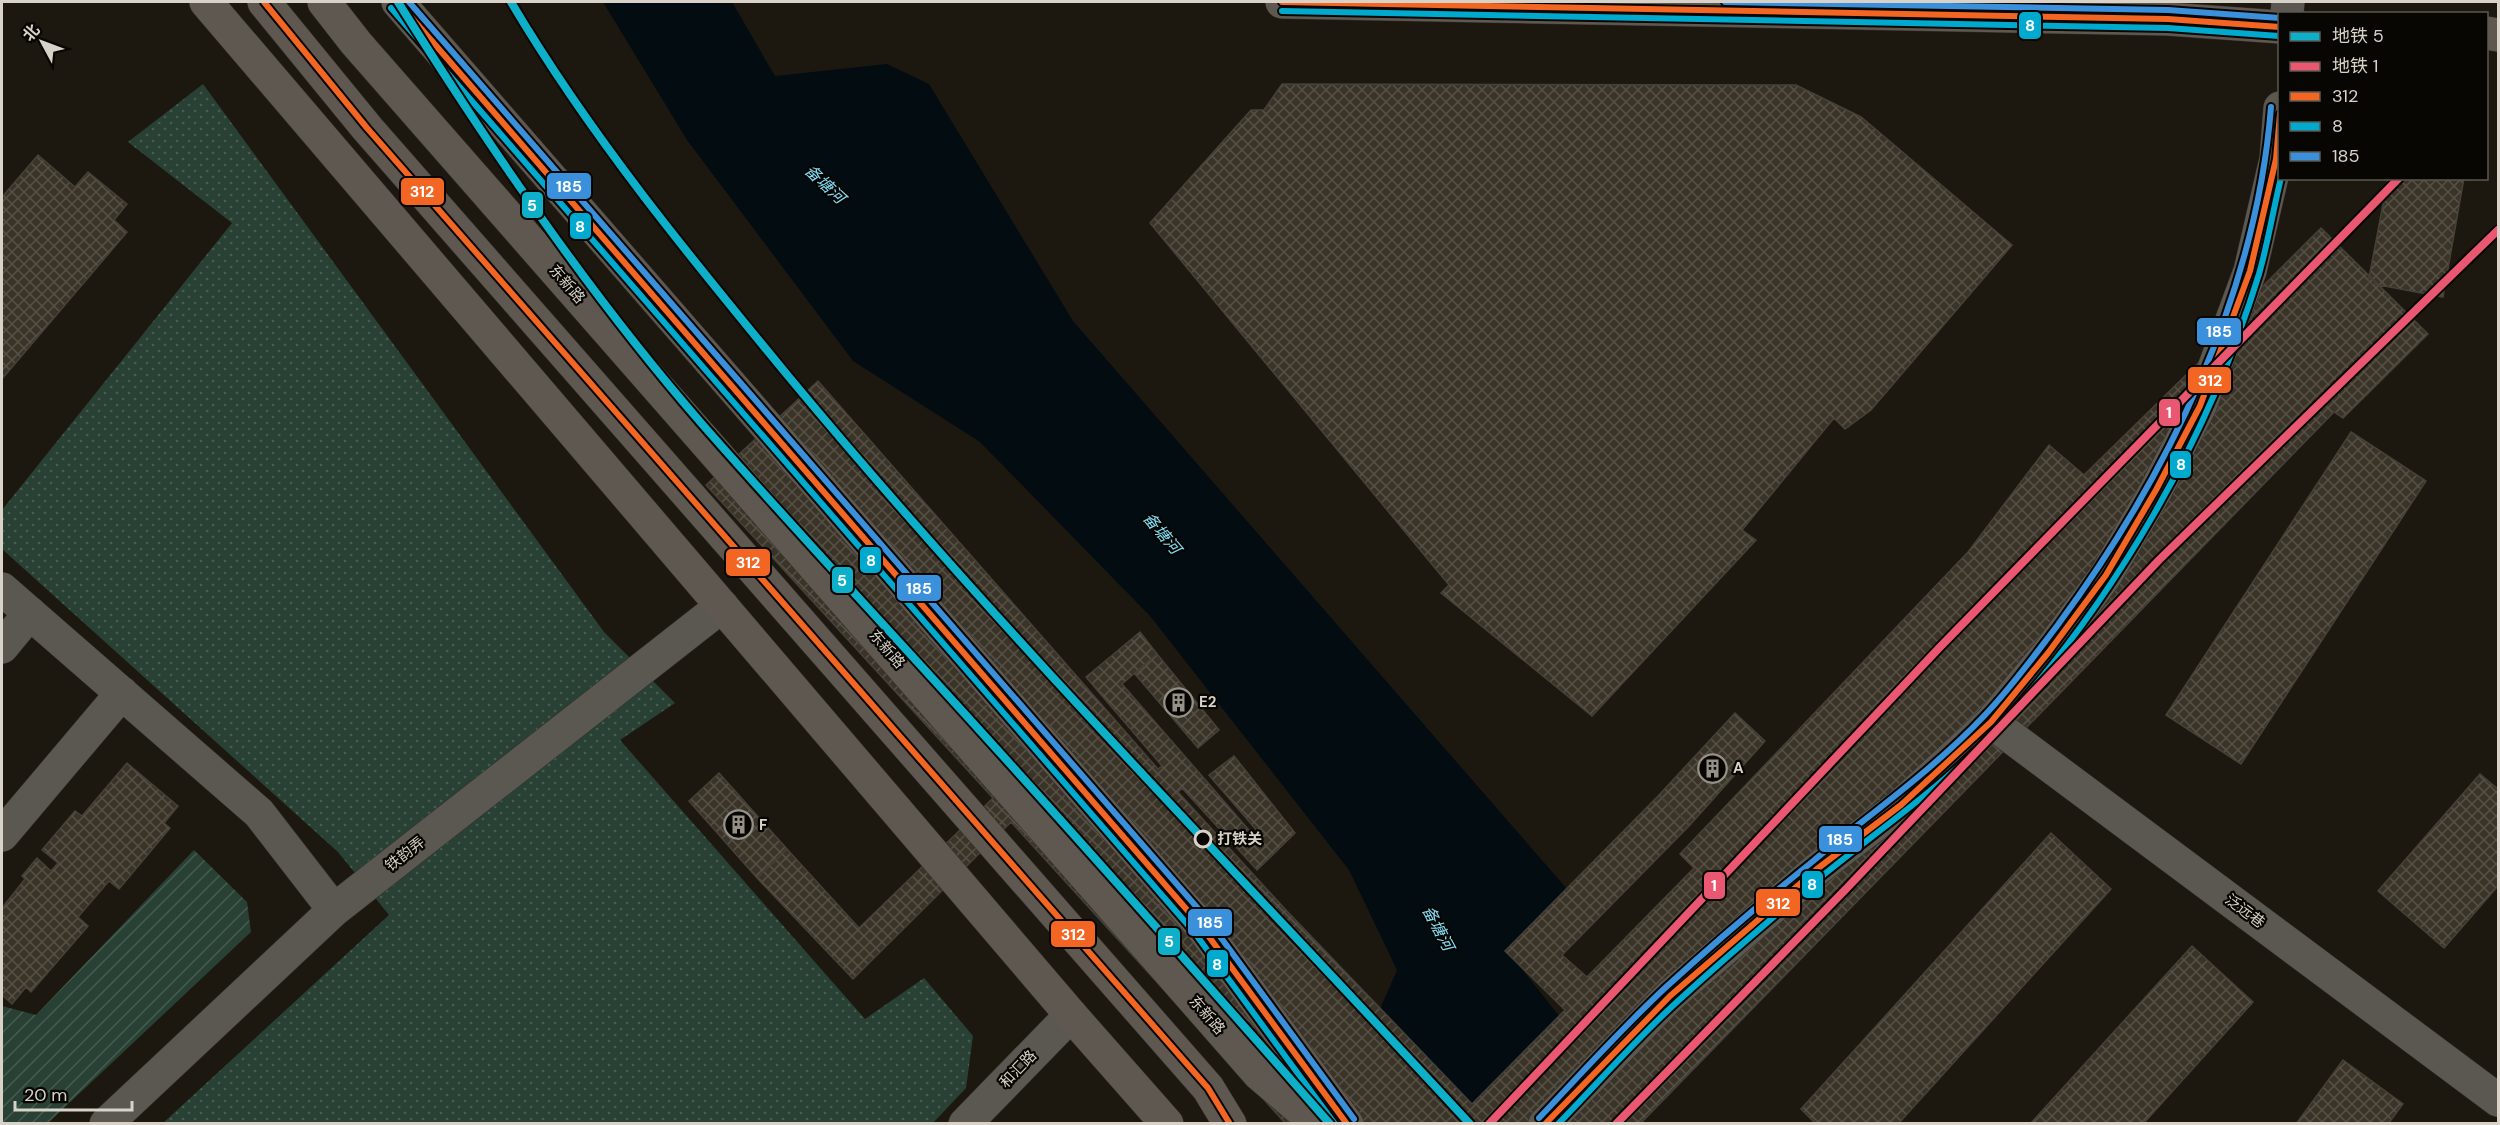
<svg xmlns="http://www.w3.org/2000/svg" width="2500" height="1125" viewBox="0 0 2500 1125" font-family="'DM Sans','Noto Sans SC',sans-serif">
<style>
.grass{fill:url(#grass-dots)}
.garden{fill:url(#garden-furrows)}
.water{fill:#030d11}
.building{fill:url(#building-cross-hatch);stroke:#45413a;stroke-width:1.5}
.lines{fill:none;stroke-linecap:round;stroke-linejoin:round}
.minor-casing{stroke:#34312b;stroke-width:34}
.major-casing{stroke:#34312b;stroke-width:34}
.minor{stroke:#5b5751;stroke-width:33}
.major{stroke:#5f5851;stroke-width:33}
.bus-1-casing{stroke:#080602;stroke-width:10}
.bus-2-casing{stroke:#080602;stroke-width:10}
.bus-3-casing{stroke:#080602;stroke-width:10}
.bus-1{stroke:#f26522;stroke-width:6}
.bus-2{stroke:#00a9ce;stroke-width:6}
.bus-3{stroke:#3a90db;stroke-width:6}
.metro-1-casing{stroke:#080602;stroke-width:12}
.metro-2-casing{stroke:#080602;stroke-width:12}
.metro-1{stroke:#0db0c8;stroke-width:8}
.metro-2{stroke:#e95771;stroke-width:8}
.stop-dot{fill:#080602;stroke:#d8d2c8;stroke-width:3}
.labels{text-anchor:middle;dominant-baseline:central;stroke-width:4.5;stroke-linejoin:round;paint-order:stroke}
.street-label{font-size:15px;fill:#d8d2c8;stroke:#080602}
.poi-label{font-size:15px;font-weight:bold;fill:#d8d2c8;stroke:#080602;text-anchor:start}
.stop-label{font-size:15px;font-weight:bold;fill:#d8d2c8;stroke:#080602;text-anchor:start}
.water-label{font-size:16px;font-style:italic;fill:#81dcf6;stroke:#080602}
.line-badge{stroke:#080602;stroke-width:2}
.badge-label{font-size:16px;text-anchor:middle;font-weight:bold;fill:#fff}
</style>
<defs>
<pattern id="grass-dots" width="8" height="8" patternUnits="userSpaceOnUse" patternTransform="scale(1.5)"><rect width="8" height="8" fill="#284134"/><path d="M2 2h.1M6 6h.1" fill="none" stroke="#465c50" stroke-width="1.8" stroke-linecap="round"/></pattern>
<pattern id="garden-furrows" width="10" height="10" patternUnits="userSpaceOnUse" patternTransform="scale(1.5)"><rect width="10" height="10" fill="#284134"/><path d="M-1 1l2-2M0 10L10 0M9 11l2-2" fill="none" stroke="#465c50"/></pattern>
<pattern id="building-cross-hatch" width="8" height="8" patternUnits="userSpaceOnUse" patternTransform="scale(1.5)"><rect width="8" height="8" fill="#3a3428"/><path d="M0 0l8 8M0 8l8-8" fill="none" stroke="#565046"/></pattern>
</defs>
<rect width="100%" height="100%" fill="#1c1810"/>
<!-- grass -->
<path class="grass" d="M203 84 604 632 675 703 620 740 865 1019 924 978 973 1036 966 1088 932 1124 163 1123 389 915 338 852 2 549V510L232 223 128 142Z"/>
<!-- garden -->
<path class="garden" d="M194 850 247 902 251 932 48 1123H2V1006L36 1015Z"/>
<!-- water -->
<path class="water" d="M603 2H732L775 76 887 64 929 84 1073 321 1567 889 1510 954 1644 1123H1452L1374 1023 1397 970 1349 870 1150 616 980 442 853 361 687 140Z"/>
<!-- building -->
<path class="building" d="M1282 84 1796 85 1861 117 2012 245 1871 410 1845 429 1834 418 1742 530 1756 540 1592 716 1441 593 1449 585 1150 223 1251 110H1264Z
M38 155 75 187 88 172 127 204 114 220 127 232 2 379V197Z
M2388 178H2464L2443 297 2368 283Z
M2321 228 2428 334 2343 418 2334 412 1640 1124H1286L1011 822 853 979 757 878 787 849 859 928 993 798 706 485 818 381 1158 769 1162 766 1086 677 1140 632 1157 654 1122 684 1255 837 1259 833 1209 775 1234 756 1295 833 1257 870 1182 788 1178 792 1285 909 1472 1104 1565 1010 1505 951 1659 795 1690 825 1562 955 1587 977 1694 868 1680 854 1968 552 2049 445 2084 475 2240 322 2236 313Z
M2351 432 2426 481 2241 764 2166 715Z
M1157 654 1219 730 1198 748 1135 674Z
M1735 713 1765 741 1690 825 1659 795Z
M127 763 178 806 164 823 170 828 119 889 109 881 78 917 88 926 31 992 26 987 12 1004 2 995V908L25 879 22 876 37 858 51 871 58 863 42 850 75 811 82 816Z
M719 773 787 849 757 878 689 801Z
M2480 774 2498 789V886L2444 948 2378 891Z
M2051 833 2111 889 1898 1124H1816L1801 1109Z
M2192 946 2253 1002 2143 1124H2030Z
M2343 1060 2403 1104 2388 1124H2296Z"/>
<g class="lines">
<defs>
<path id="minor" d="M2287 14 2288 2
M2 589 259 813 334 910
M2 647 30 613
M1991 722 2498 1100
M2 835 122 693
M106 1124 334 910 722 606
M965 1124 1071 1015
M1545 1124 1670 996 1817 869 1901 805 1991 722 2048 653 2106 575 2156 490 2200 406 2250 271 2276 159 2280 108"/>
<path id="major" d="M206 2 1071 1015 1167 1124
M264 2 367 128 1208 1088 1230 1124
M324 2 356 43 1259 1074 1318 1124
M398 2 1201 926 1347 1124
M1282 2 2168 19 2280 27
M2486 33 2498 35"/>
</defs>
<!-- minor casing -->
<use href="#minor" class="minor-casing"/>
<!-- major casing -->
<use href="#major" class="major-casing"/>
<!-- minor -->
<use href="#minor" class="minor"/>
<!-- major -->
<use href="#major" class="major"/>
<defs>
<path id="bus-1" d="M264 2 367 128 1208 1088 1230 1124
M398 2 1201 926 1347 1124
M1282 2 2168 19 2280 27
M1545 1124 1670 996 1817 869 1901 805 1991 722 2048 653 2106 575 2156 490 2200 406 2250 271 2276 159 2280 114"/>
<path id="bus-2" d="M391 8 1194 932 1335 1124
M1282 11 2168 28 2279 36
M1558 1124C1598 1083 1636 1039 1678 1001 1724 959 1773 917 1821 877 1881 828 1946 784 1999 727 2116 598 2208 440 2259 274 2268 243 2273 210 2281 178"/>
<path id="bus-3" d="M409 2 1208 920 1354 1119
M1725 2 2168 10 2280 18
M1539 1118C1580 1075 1621 1029 1665 988 1712 945 1762 902 1812 862 1870 814 1932 771 1984 716 2011 688 2034 656 2057 626 2168 476 2256 295 2271 107"/>
</defs>
<!-- bus-1 casing -->
<use href="#bus-1" class="bus-1-casing"/>
<!-- bus-2 casing -->
<use href="#bus-2" class="bus-2-casing"/>
<!-- bus-3 casing -->
<use href="#bus-3" class="bus-3-casing"/>
<!-- bus-1 -->
<use href="#bus-1" class="bus-1"/>
<!-- bus-2 -->
<use href="#bus-2" class="bus-2"/>
<!-- bus-3 -->
<use href="#bus-3" class="bus-3"/>
<defs>
<path id="metro-1" d="M398 2C490 148 589 294 702 424 794 529 890 631 983 734 1100 863 1215 993 1330 1124
M511 2C591 137 690 257 789 377 1004 636 1241 876 1470 1124"/>
<path id="metro-2" d="M1489 1124 1940 647 2399 178
M1616 1124 1846 889 2159 560 2498 230"/>
</defs>
<!-- metro-1 casing -->
<use href="#metro-1" class="metro-1-casing"/>
<!-- metro-2 casing -->
<use href="#metro-2" class="metro-2-casing"/>
<!-- metro-1 -->
<use href="#metro-1" class="metro-1"/>
<!-- metro-2 -->
<use href="#metro-2" class="metro-2"/>
</g>
<!-- icons -->
<defs>
<symbol id="building-ring" viewBox="-11 -11 22 22"><circle r="9.5" fill="#080602" stroke="#969188" stroke-width="1.5"/><path d="M-4-6H4V6H1V3H-1V6H-4ZM-2.5-4.3h1.7v1.8h-1.7ZM.8-4.3h1.7v1.8H.8ZM-2.5-1h1.7V.8h-1.7ZM.8-1h1.7V.8H.8Z" fill="#969188"/></symbol>
</defs>
<g fill-rule="evenodd">
<use href="#building-ring" x="1162" y="686" width="33" height="33"/>
<use href="#building-ring" x="1696" y="752" width="33" height="33"/>
<use href="#building-ring" x="722" y="808" width="33" height="33"/>
</g>
<!-- markers -->
<circle class="stop-dot" cx="1203" cy="839" r="8"/>
<g class="labels">
<!-- street labels -->
<g class="street-label">
<text transform="translate(567 284) rotate(49)">东新路</text>
<text transform="translate(887 649) rotate(49)">东新路</text>
<text transform="translate(405 854) rotate(-38)">铁韵弄</text>
<text transform="translate(2245 911) rotate(37)">泛远巷</text>
<text transform="translate(1207 1015) rotate(49)">东新路</text>
<text transform="translate(1018 1069) rotate(-46)">和汇路</text>
</g>
<!-- poi labels -->
<g class="poi-label">
<text x="1199" y="702">E2</text>
<text x="1733" y="768">A</text>
<text x="759" y="825">F</text>
</g>
<!-- stop labels -->
<g class="stop-label">
<text x="1217" y="839">打铁关</text>
</g>
<!-- water labels -->
<g class="water-label">
<text transform="translate(825 184) rotate(43)">备塘河</text>
<text transform="translate(1162 533) rotate(50)">备塘河</text>
<text transform="translate(1438 928) rotate(62)">备塘河</text>
</g>
</g>
<g class="line-badge">
<rect x="2018" y="11" width="24" height="29" rx="6" fill="#00a9ce"/>
<rect x="546" y="172" width="46" height="28" rx="6" fill="#3a90db"/>
<rect x="400" y="177" width="45" height="29" rx="6" fill="#f26522"/>
<rect x="521" y="191" width="23" height="28" rx="6" fill="#0db0c8"/>
<rect x="569" y="212" width="23" height="28" rx="6" fill="#00a9ce"/>
<rect x="2196" y="317" width="46" height="29" rx="6" fill="#3a90db"/>
<rect x="2187" y="366" width="45" height="28" rx="6" fill="#f26522"/>
<rect x="2158" y="398" width="23" height="29" rx="6" fill="#e95771"/>
<rect x="2169" y="450" width="23" height="29" rx="6" fill="#00a9ce"/>
<rect x="859" y="546" width="23" height="28" rx="6" fill="#00a9ce"/>
<rect x="725" y="548" width="46" height="29" rx="6" fill="#f26522"/>
<rect x="831" y="566" width="23" height="28" rx="6" fill="#0db0c8"/>
<rect x="896" y="574" width="46" height="28" rx="6" fill="#3a90db"/>
<rect x="1818" y="825" width="45" height="28" rx="6" fill="#3a90db"/>
<rect x="1801" y="870" width="23" height="29" rx="6" fill="#00a9ce"/>
<rect x="1703" y="871" width="23" height="29" rx="6" fill="#e95771"/>
<rect x="1755" y="888" width="46" height="29" rx="6" fill="#f26522"/>
<rect x="1187" y="908" width="46" height="29" rx="6" fill="#3a90db"/>
<rect x="1050" y="920" width="46" height="28" rx="6" fill="#f26522"/>
<rect x="1157" y="927" width="24" height="29" rx="6" fill="#0db0c8"/>
<rect x="1206" y="949" width="23" height="29" rx="6" fill="#00a9ce"/>
</g>
<g class="badge-label">
<text x="2030" y="31">8</text>
<text x="569" y="192">185</text>
<text x="422" y="197">312</text>
<text x="532" y="211">5</text>
<text x="580" y="232">8</text>
<text x="2219" y="337">185</text>
<text x="2210" y="386">312</text>
<text x="2169" y="418">1</text>
<text x="2181" y="470">8</text>
<text x="871" y="566">8</text>
<text x="748" y="568">312</text>
<text x="842" y="586">5</text>
<text x="919" y="594">185</text>
<text x="1840" y="845">185</text>
<text x="1812" y="890">8</text>
<text x="1714" y="891">1</text>
<text x="1778" y="909">312</text>
<text x="1210" y="928">185</text>
<text x="1073" y="940">312</text>
<text x="1169" y="947">5</text>
<text x="1217" y="970">8</text>
</g>
<!-- border -->
<rect width="2500" height="1125" fill="none" stroke="#d8d2c8" stroke-width="6"/>
<!-- legend -->
<rect x="2278" y="12" width="210" height="168" fill="#080602" stroke="#5b5851" stroke-width="1.5"/>
<rect x="2290" y="32" width="30" height="9" fill="#0db0c8" stroke="#5b5851" stroke-width="1.5"/>
<text x="2332" y="42" font-size="18" fill="#d8d2c8">地铁 5</text>
<rect x="2290" y="62" width="30" height="9" fill="#e95771" stroke="#5b5851" stroke-width="1.5"/>
<text x="2332" y="72" font-size="18" fill="#d8d2c8">地铁 1</text>
<rect x="2290" y="92" width="30" height="9" fill="#f26522" stroke="#5b5851" stroke-width="1.5"/>
<text x="2332" y="102" font-size="18" fill="#d8d2c8">312</text>
<rect x="2290" y="122" width="30" height="9" fill="#00a9ce" stroke="#5b5851" stroke-width="1.5"/>
<text x="2332" y="132" font-size="18" fill="#d8d2c8">8</text>
<rect x="2290" y="152" width="30" height="9" fill="#3a90db" stroke="#5b5851" stroke-width="1.5"/>
<text x="2332" y="162" font-size="18" fill="#d8d2c8">185</text>
<!-- north arrow -->
<g transform="translate(42 42) rotate(311)" stroke="#080602" stroke-width="4.5" paint-order="stroke">
<path d="M0-4.5L10 22L0 15L-10 22Z" fill="#d8d2c8"/>
<text y="-9" font-size="16" font-weight="bold" text-anchor="middle" fill="#d8d2c8">北</text>
</g>
<!-- scale -->
<path d="M15 1101v9h117v-9" fill="none" stroke="#d8d2c8" stroke-width="3"/>
<text x="24" y="1101" font-size="18" fill="#d8d2c8" stroke="#080602" stroke-width="4.5" paint-order="stroke">20 m</text>
</svg>
